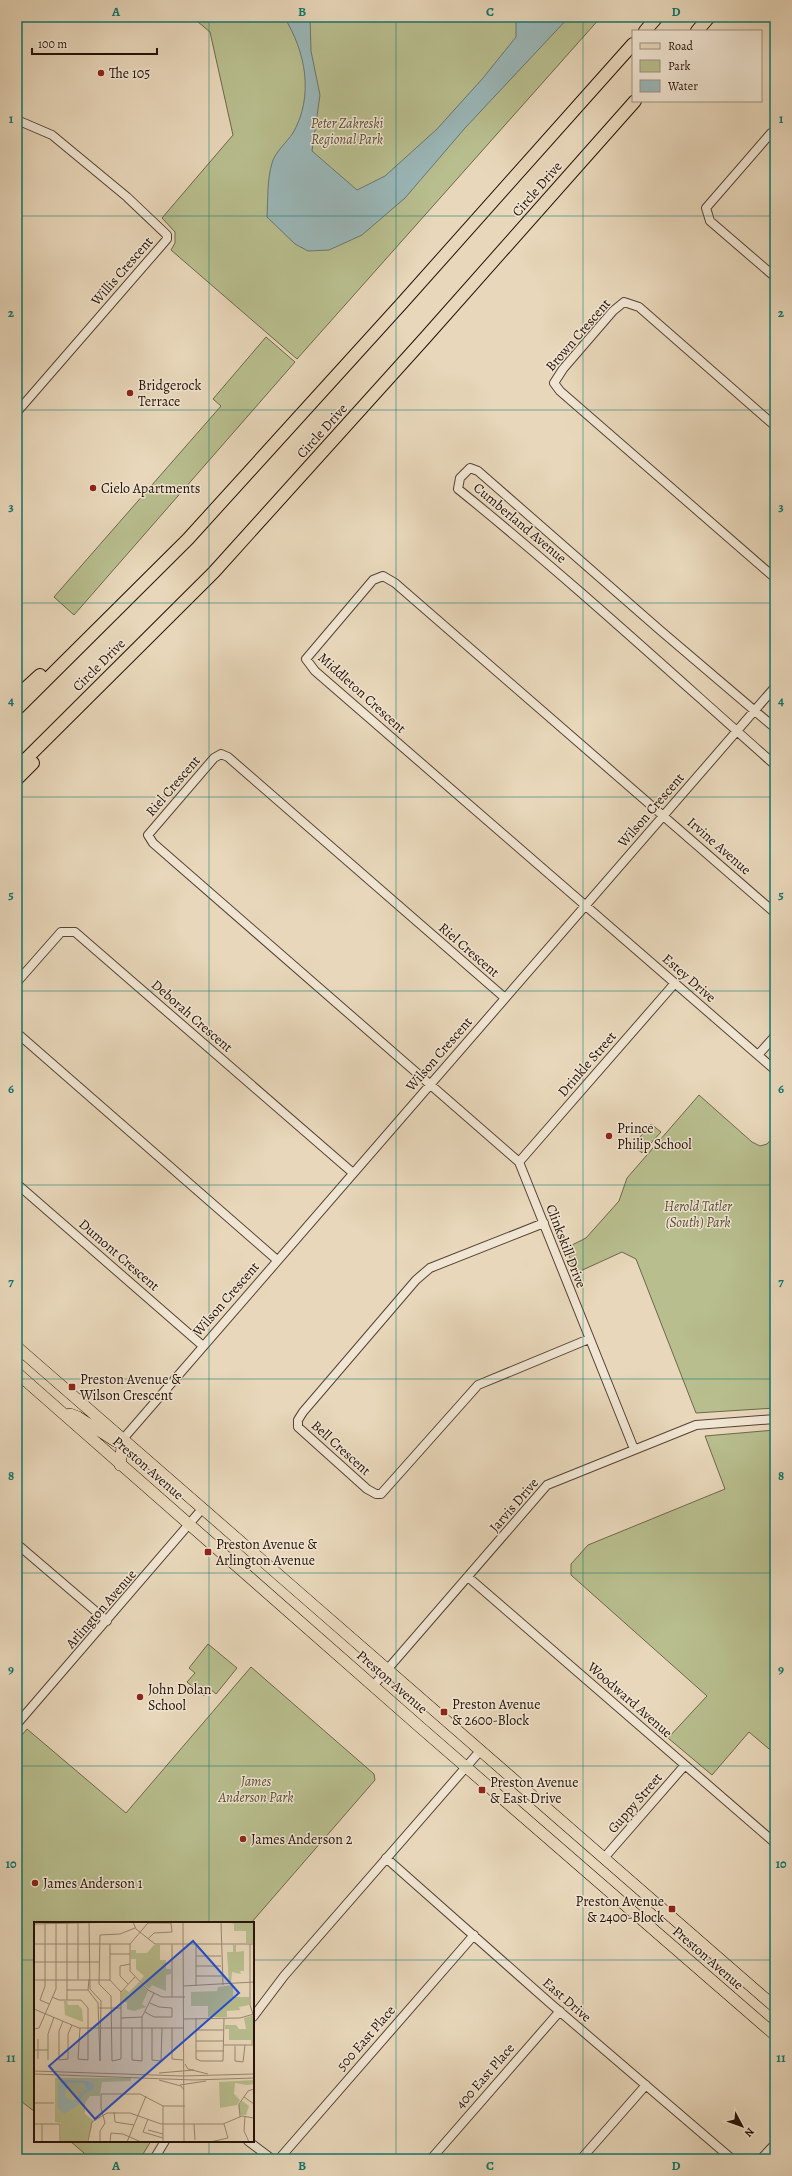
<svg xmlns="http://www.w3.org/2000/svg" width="792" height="2176" viewBox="0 0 792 2176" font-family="Alegreya,serif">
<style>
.green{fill:#b8be8e;stroke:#6e684a}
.water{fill:#9ab7b8;stroke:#6b7571}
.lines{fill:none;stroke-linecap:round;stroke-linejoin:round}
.minor-casing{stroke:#564234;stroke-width:10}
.major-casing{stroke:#251107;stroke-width:12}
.highway-casing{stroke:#251107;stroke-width:14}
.minor{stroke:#f0e5d2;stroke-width:8}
.major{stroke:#e8d7ba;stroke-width:11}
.highway{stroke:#e8d7ba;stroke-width:12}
.grid{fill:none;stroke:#0f766e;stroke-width:1;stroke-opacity:0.55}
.poi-dot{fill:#8f2418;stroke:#f0e5d2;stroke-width:1.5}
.labels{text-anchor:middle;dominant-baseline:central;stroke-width:3;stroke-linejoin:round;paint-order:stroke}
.poi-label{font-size:14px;fill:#251107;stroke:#f0e5d2;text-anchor:start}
.park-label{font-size:14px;font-style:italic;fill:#584e36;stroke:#f0e5d2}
.street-label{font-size:14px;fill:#251107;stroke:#f0e5d2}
.inset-road{fill:none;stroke:#9a8872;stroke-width:1}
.view{fill:#1d4ed8;fill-opacity:0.15;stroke:#1d4ed8;stroke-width:2}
.inset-edge{fill:none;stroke:#251107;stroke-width:2}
.neatline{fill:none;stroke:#0f766e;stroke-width:1.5}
.grid-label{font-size:13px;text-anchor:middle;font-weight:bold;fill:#0f766e}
</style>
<rect width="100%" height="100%" fill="#e8d7ba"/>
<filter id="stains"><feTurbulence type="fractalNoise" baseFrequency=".005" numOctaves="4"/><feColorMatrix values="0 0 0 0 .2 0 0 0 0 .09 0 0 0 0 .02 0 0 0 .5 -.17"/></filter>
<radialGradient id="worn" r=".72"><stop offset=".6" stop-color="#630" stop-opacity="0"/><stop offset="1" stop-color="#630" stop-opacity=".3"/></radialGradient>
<!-- green -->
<path class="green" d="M192 17H601L297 359 171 250 175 243V232L162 218 233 135 210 32Z
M266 337 295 362 74 615 54 597 221 406 213 399Z
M699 1095 752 1142 760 1146 767 1144 775 1135V1408L696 1413 636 1259 622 1252 576 1273 566 1248 586 1238 619 1201 627 1178Z
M651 1124 661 1132 642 1153 633 1145Z
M775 1430V1754L749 1732 712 1775 668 1738 707 1696 571 1575V1564L588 1545 725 1489 705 1436Z
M208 1644 237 1668 216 1694 210 1689 204 1696 187 1682 195 1673 189 1668Z
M251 1667 374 1774 375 1780 251 1923H35V2112L17 2098V1741L27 1729 126 1813Z
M70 2141H151L140 2159H91Z"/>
<!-- water -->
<path class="water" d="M284 17H310L311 51 320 95 312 151 357 190 385 176 437 129 483 78 516 37V17H569L465 128 405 198 362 235 329 250 308 251 295 244 267 217C268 199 267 180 272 163 275 152 287 142 293 133 314 96 306 52 284 17Z"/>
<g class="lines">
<defs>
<path id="minor" d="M17 120 52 135 127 197 167 235V239L161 246 17 412
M775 132 771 133 706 208 710 221 775 277
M775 426 639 307 624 302 613 311 563 369 554 383 560 391 775 578
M775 728 661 631 478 471 470 468 460 478 458 489C567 577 670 672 775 765
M775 913 395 583 383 576 373 580 306 659 315 671 775 1070
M17 982 61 932H75L353 1173
M505 998 228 757 221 754 214 758 148 835 153 843 519 1162 634 1449
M17 1033 277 1260
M758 1055 775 1036
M519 1162 675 983
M17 1184 203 1346
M544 1223 430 1268 416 1280 303 1412 298 1420V1427L367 1489 376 1494H381L478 1385 589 1339
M123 1439 775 687
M17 1544 107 1621
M468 1577 775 1843
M373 1686 547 1485 696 1425 775 1419
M17 1724 202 1509
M386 1858 551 2004 732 2159
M604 1858 685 1765
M253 2017 284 1976 480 1751
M248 2141 272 2159
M154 2159 165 2141
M279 2159 474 1935
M431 2159 560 2011
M581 2159 646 2085
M761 2159 775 2144"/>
<path id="major" d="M17 1347 775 2007
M17 1373 421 1728 775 2035
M70 1414 78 1417 115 1441 118 1442 123 1439
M120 1465 123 1439"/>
<path id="highway" d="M645 31 657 17
M697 31 709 17
M17 696 40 675
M17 709 188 539 404 301 633 44
M17 768 214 572 425 338 635 101
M17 779 33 763"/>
</defs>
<!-- minor casing -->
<use href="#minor" class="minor-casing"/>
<!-- major casing -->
<use href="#major" class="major-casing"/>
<!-- highway casing -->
<use href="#highway" class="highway-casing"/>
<!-- minor -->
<use href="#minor" class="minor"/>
<!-- major -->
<use href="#major" class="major"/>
<!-- highway -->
<use href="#highway" class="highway"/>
</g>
<!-- grid -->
<path class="grid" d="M209 17V1923M396 17V2159M583 17V2159M17 216H775M17 410H775M17 603H775M17 797H775M17 991H775M17 1185H775M17 1379H775M17 1573H775M17 1766H775M17 1960H35M253 1960H775M209 2141V2159"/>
<!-- markers -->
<g class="poi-dot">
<circle cx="101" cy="73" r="4"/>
<circle cx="130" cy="393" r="4"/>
<circle cx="93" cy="488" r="4"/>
<circle cx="609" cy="1136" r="4"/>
<rect x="68" y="1383" width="8" height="8" rx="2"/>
<rect x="204" y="1548" width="8" height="8" rx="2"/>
<circle cx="140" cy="1697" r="4"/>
<rect x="440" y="1708" width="8" height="8" rx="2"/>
<rect x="478" y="1786" width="8" height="8" rx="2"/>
<circle cx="243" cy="1839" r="4"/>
<circle cx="35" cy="1883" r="4"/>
<rect x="668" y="1905" width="8" height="8" rx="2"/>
</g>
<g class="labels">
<!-- poi labels -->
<g class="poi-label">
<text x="109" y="73">The 105</text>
<text x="138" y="385">Bridgerock<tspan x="138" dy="16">Terrace</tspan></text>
<text x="101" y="488">Cielo Apartments</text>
<text x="617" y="1128">Prince<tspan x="617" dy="16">Philip School</tspan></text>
<text x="80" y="1379">Preston Avenue &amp;<tspan x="80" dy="16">Wilson Crescent</tspan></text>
<text x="216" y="1544">Preston Avenue &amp;<tspan x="216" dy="16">Arlington Avenue</tspan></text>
<text x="148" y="1689">John Dolan<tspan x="148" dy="16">School</tspan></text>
<text x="452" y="1704">Preston Avenue<tspan x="452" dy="16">&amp; 2600-Block</tspan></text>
<text x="490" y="1782">Preston Avenue<tspan x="490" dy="16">&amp; East Drive</tspan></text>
<text x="251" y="1839">James Anderson 2</text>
<text x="43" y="1883">James Anderson 1</text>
<text x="664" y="1901" text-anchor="end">Preston Avenue<tspan x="664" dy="16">&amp; 2400-Block</tspan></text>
</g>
<!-- park labels -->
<g class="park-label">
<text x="347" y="123">Peter Zakreski<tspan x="347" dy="16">Regional Park</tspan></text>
<text x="698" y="1206">Herold Tatler<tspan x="698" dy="16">(South) Park</tspan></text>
<text x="256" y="1781">James<tspan x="256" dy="16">Anderson Park</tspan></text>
</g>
<!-- street labels -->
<g class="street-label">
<text transform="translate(537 189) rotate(-49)">Circle Drive</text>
<text transform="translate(122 271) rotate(-49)">Willis Crescent</text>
<text transform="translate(578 335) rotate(-49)">Brown Crescent</text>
<text transform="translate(322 431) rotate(-48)">Circle Drive</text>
<text transform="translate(520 523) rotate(40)">Cumberland Avenue</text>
<text transform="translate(99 665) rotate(-45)">Circle Drive</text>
<text transform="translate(362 693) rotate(42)">Middleton Crescent</text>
<text transform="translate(173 786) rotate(-49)">Riel Crescent</text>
<text transform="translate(651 810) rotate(-49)">Wilson Crescent</text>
<text transform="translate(719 846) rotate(41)">Irvine Avenue</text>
<text transform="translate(469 950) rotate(41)">Riel Crescent</text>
<text transform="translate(689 978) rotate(41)">Estey Drive</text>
<text transform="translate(192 1016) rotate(41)">Deborah Crescent</text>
<text transform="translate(439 1054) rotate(-49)">Wilson Crescent</text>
<text transform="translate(587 1064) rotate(-49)">Drinkle Street</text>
<text transform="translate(566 1246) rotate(69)">Clinkskill Drive</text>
<text transform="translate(119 1255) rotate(41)">Dumont Crescent</text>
<text transform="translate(226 1299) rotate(-49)">Wilson Crescent</text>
<text transform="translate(341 1448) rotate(42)">Bell Crescent</text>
<text transform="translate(148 1468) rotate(41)">Preston Avenue</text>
<text transform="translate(514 1505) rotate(-49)">Jarvis Drive</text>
<text transform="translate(101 1609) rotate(-49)">Arlington Avenue</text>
<text transform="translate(392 1682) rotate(41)">Preston Avenue</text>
<text transform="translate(630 1700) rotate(41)">Woodward Avenue</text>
<text transform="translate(635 1803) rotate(-49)">Guppy Street</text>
<text transform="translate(708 1958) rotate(41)">Preston Avenue</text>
<text transform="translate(567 2000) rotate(41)">East Drive</text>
<text transform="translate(366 2038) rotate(-49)">500 East Place</text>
<text transform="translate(485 2076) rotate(-49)">400 East Place</text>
</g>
</g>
<!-- overview -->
<g transform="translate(34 1922)">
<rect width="220" height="220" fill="#e8d7ba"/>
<path d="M193 0H220V21H212V9H200V2ZM120 23H126V38H132V47H137V52L132 53V69L118 63 115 67 106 59 110 54 102 47V37H97V28H102V31H113ZM199 23H202V30L210 29V49H206L207 52 198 50 197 61 195 62 193 30H199ZM105 60 114 69 108 82 112 85 100 89 93 87V80H88V70L91 67 95 70ZM199 63V75H215V83L205 85 206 88 193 89V95H174V84H157V70L183 69 184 65ZM30 79H33L34 83H44L48 87 49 100 31 93ZM220 93V122H217V118H195V107H191V103H202L205 107H212L210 96ZM21 156H97V159L68 160 66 174H56L51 181V192L59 198 54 217 52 220H27V201L21 200ZM220 158V162L213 163 201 161 200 172 206 178 203 183 186 186 185 160ZM208 179 215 184 212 193H206L204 184Z" fill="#b8be8e"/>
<path d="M27 158 55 159 60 162V167L50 171 43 184 30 192 24 186V161ZM34 161H50L53 167 38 179 31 174Z" fill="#9ab7b8" fill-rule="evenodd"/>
<path class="inset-road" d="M11 0V64L6 78 15 82M44 0V58M55 0 56 67 67 79 66 139M99 0 102 7 121 22H220M149 0 150 220M187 0 189 63M0 2 88 0M0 22H96L114 1H137L138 10 120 11 114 17M76 22V58M96 22V49L114 68 128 75H151M162 22V64M216 22V83L219 92M76 32H96M162 34H187M0 40H65M162 44H187M162 54H188M101 55 87 70V137L78 139 77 74 65 62 66 13 86 12 101 6M55 57 54 68 64 81 66 139M0 58H76L87 70M94 62 86 54V44L96 42M149 64 220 60M33 68H54M18 75 25 78H47L54 86V138L44 137 46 106M138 75V22M33 78V0M65 86H87M0 87 45 106H149M111 90 120 95H138V86L125 85 116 81M87 96 108 95M162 96V137L167 139H189L190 96M150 97 206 96 220 92M29 99 25 109V138L34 137V112L38 103M98 106V138L108 139V95L120 71M118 106V138L127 139 128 106M138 106V137L149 138M0 107 5 106 22 67V0M162 108H190M162 119H190M190 123H220M201 124V139L209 140 211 123M0 128H14M162 129H190M4 137V117M14 138V112L20 95M151 142 154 147 174 152M0 149 149 154 220 152M125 151 160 148M0 152 160 158 220 156M125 158 147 164 150 168M146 163 172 159M210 175 220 182M0 181H20M80 190 81 200 100 203M0 194V202H26V220M211 194 210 209 215 220M206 195 205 182 214 169 220 167M114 197 109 210 129 216M8 202V220M160 202 161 218M114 208 129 212M54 219 58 200 73 191H96L127 202H189L208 194 220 196M66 220V209L71 201 67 186V172H106L129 184H151M76 220 77 211 89 212 107 220M93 220 112 174M129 220V184M176 220 194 216 190 202"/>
<path class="view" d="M159 19 205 71 61 197 15 144Z"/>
<rect width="220" height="220" class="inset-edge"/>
</g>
<!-- margin -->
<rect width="792" height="2176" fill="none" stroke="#e8d7ba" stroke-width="44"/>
<!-- legend -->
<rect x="632" y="30" width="130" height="72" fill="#f0e5d2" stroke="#9f9081"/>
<rect x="640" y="43" width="20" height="6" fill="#e8d7ba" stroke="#9f9081"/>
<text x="668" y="50" font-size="12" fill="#251107">Road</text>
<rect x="640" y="60" width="20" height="12" fill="#b8be8e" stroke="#9f9081"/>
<text x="668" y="70" font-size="12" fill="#251107">Park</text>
<rect x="640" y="80" width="20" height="12" fill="#9ab7b8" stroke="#9f9081"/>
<text x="668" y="90" font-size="12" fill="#251107">Water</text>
<!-- north arrow -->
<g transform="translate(742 2126) rotate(131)" stroke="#f0e5d2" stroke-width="3" paint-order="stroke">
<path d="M0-3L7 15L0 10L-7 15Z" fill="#251107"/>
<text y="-6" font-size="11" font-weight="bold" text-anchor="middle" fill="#251107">N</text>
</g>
<!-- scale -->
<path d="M32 48v6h125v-6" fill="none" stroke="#251107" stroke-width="2"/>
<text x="38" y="48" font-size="12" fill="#251107" stroke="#f0e5d2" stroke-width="3" paint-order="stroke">100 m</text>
<rect x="22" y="22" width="748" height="2132" class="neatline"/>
<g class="grid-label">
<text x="116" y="16">A</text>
<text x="302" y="16">B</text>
<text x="490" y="16">C</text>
<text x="676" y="16">D</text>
<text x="11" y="123">1</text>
<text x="781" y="123">1</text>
<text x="11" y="317">2</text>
<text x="781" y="317">2</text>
<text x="11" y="511">3</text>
<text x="781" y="511">3</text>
<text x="11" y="705">4</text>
<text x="781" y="705">4</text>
<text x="11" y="899">5</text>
<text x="781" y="899">5</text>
<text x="11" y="1093">6</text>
<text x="781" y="1093">6</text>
<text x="11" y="1286">7</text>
<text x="781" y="1286">7</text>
<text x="11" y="1480">8</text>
<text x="781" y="1480">8</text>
<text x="11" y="1674">9</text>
<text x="781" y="1674">9</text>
<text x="11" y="1868">10</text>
<text x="781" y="1868">10</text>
<text x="11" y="2062">11</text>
<text x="781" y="2062">11</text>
<text x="116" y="2170">A</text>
<text x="302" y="2170">B</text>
<text x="490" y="2170">C</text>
<text x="676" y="2170">D</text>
</g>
<rect width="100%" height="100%" filter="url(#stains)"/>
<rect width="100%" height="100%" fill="url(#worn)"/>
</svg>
